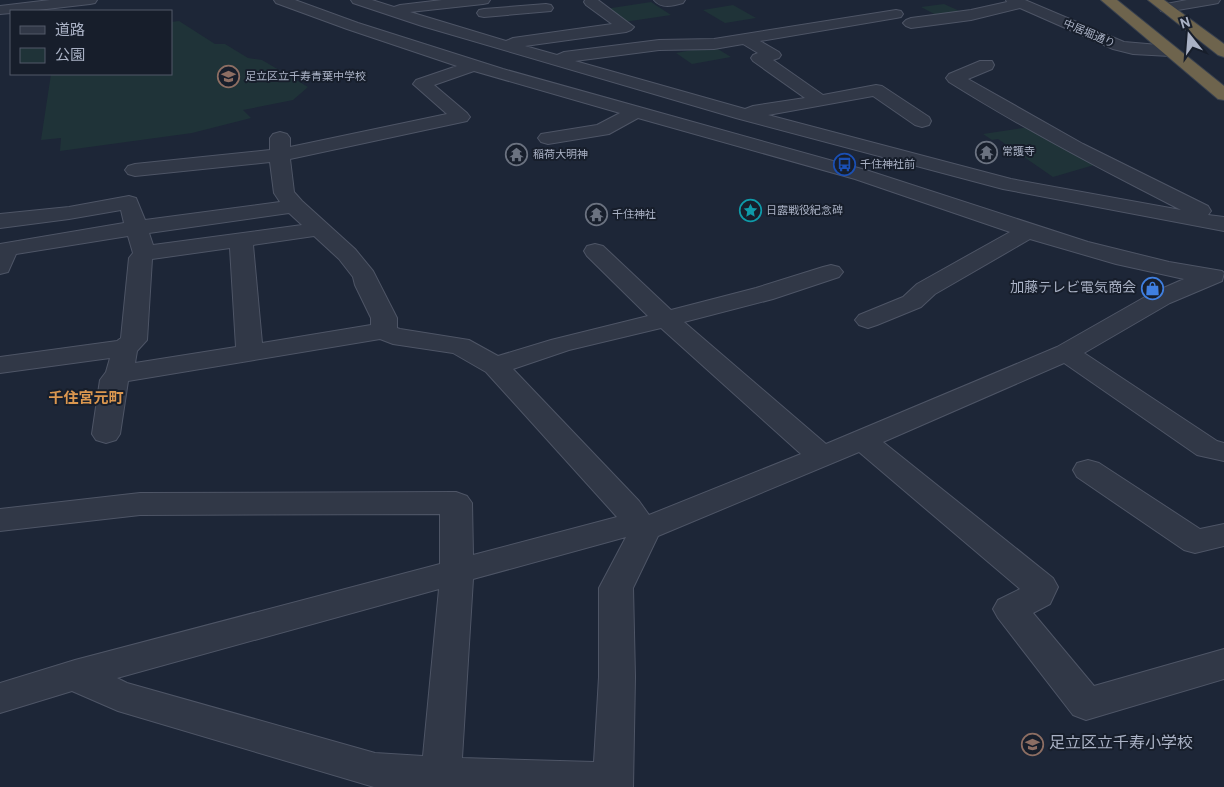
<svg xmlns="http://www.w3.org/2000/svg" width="1224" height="787" viewBox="0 0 1224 787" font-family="Overpass,'Noto Sans JP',sans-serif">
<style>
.green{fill:#1f3338}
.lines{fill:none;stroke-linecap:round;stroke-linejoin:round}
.minor-casing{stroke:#4e5566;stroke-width:2}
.highway-casing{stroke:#38404e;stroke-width:2}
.minor{fill:#313847;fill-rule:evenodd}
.highway{fill:#6e644d;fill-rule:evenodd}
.labels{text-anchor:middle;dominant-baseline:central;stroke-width:4;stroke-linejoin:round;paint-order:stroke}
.far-street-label{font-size:11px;fill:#aab2c5;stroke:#171e2b}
.far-poi-label{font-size:11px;fill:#aab2c5;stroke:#171e2b;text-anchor:start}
.poi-label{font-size:14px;fill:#aab2c5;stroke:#171e2b;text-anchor:end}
.neighbourhood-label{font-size:15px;font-weight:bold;fill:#db974f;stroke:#171e2b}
.near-poi-label{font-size:16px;fill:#aab2c5;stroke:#171e2b;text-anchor:start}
</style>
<rect width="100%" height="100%" fill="#1d2637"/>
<!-- green -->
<path class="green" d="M651 2 671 15 624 22 605 9Z
M944 4 964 13 940 17 921 7Z
M733 5 756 18 725 23 703 10Z
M179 21 215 44H225L248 58 262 60 308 87 293 100 243 110 251 118 192 133 60 151 61 138 41 140 51 74H171V22Z
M713 46 731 57 692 64 676 53Z
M1030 127 1094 165 1053 177 998 139 992 140 983 134Z"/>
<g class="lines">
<defs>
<path id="minor" d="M50 0H97L95 3 90 4 29 11H11V13L0 14V6Z
M274 0H295L358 23 503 69 869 171 1088 242 1169 262 1222 271 1224 273 1222 281 1170 303 1084 353 1217 441 1224 443V461L1197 455 1064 363 883 442 1053 578 1058 587 1050 604 1033 613 1094 686 1224 649V679L1086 720 1073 715 998 618 993 609 998 600 1020 589 859 452 658 536 633 588 635 677 633 787H374L118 711 72 691 0 713V683L75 660 440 564V514L140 515 0 531V509L140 493 456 492 467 496 472 503 473 555 617 517 486 372 453 353 393 344 380 339 128 381 120 434 116 440 106 443 96 440 92 434 100 380 106 372 110 358 0 373V357L117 341 121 338 129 258 133 253 128 236 16 254 8 272 0 274V244L124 223 121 210 69 219 0 228V214L69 207 129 196 136 198 145 220 280 202 274 193 270 162 135 176 128 174 125 170 128 166 135 164 270 150V138L273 134 280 132 287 134 290 138V147L447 114 413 84 416 80 457 66 347 29 276 3ZM474 71 620 113 597 125 541 134 538 138 541 142 548 144 609 134 638 118 855 179 1010 232 917 284 903 297 859 315 855 320 859 325 868 328 877 325 921 307 935 294 1030 239 1116 264 1184 279 1152 293 1057 347 826 444 684 322 773 299 839 277 843 272 839 267 831 265 823 267 756 288 671 310 603 246 595 244 587 246 584 251 587 256 648 316 551 340 498 356 469 340 400 329 397 328V318L373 271 355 249 302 201 294 192 290 159 467 121 470 117 467 113 434 85ZM289 213 302 225 153 245 149 233ZM314 236 339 259 353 277 355 285 371 318V325L262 343 253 245ZM230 248 236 347 135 363 137 351 147 340 152 259ZM661 328 801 454 649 515 639 501 513 369 569 350ZM626 537 599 588V677L594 762 462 758 473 579ZM439 589 423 756 375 753 127 683 117 678Z
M351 0H372L394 7 400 5 442 0H490L488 3 483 4 410 12 506 41 513 38 612 24 586 5 584 2 585 0H598L634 27 631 30 626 32 525 46 557 55 564 52 659 40 714 39 896 10 901 11 903 14 901 17 896 18 760 41 779 52 781 55 779 58 773 60 823 95 876 85 882 86 929 117 931 121 929 125 922 127 915 125 873 96 768 115 1011 179 1181 210C1102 170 1024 129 949 82L946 78 949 74 980 61H992L994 65 992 69 968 79 1083 144 1208 206 1211 211 1208 215 1224 217V231L1003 189 736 118 422 26 353 3ZM743 44 758 53 753 55 751 58 753 61 805 98 753 106 745 109 575 61 659 50 714 49Z
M654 0H685L683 3C673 6 661 9 654 0Z
M1006 0H1025L1124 42 1170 46 1176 48 1178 51 1176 54 1170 56 1133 54 1113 49 1020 8 971 20 911 28 906 26 903 23 906 20 911 18 971 10 1007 2Z
M1187 0H1220L1218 3 1213 4 1166 12 1161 11 1159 8 1161 5Z
M546 4 551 5 553 8 551 11 484 17 479 16 477 13 479 10 484 9Z
M1088 460 1099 463 1200 529 1224 524V546L1195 553 1184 550 1077 477 1073 470 1077 463Z"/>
<path id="highway" d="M1101 0H1117L1224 86V100L1218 99Z
M1148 0H1164L1224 44V57L1218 55Z"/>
</defs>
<!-- minor casing -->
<use href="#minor" class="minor-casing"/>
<!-- highway casing -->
<use href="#highway" class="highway-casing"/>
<!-- minor -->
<use href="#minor" class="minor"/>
<!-- highway -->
<use href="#highway" class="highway"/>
</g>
<!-- icons -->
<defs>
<symbol id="school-ring" viewBox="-11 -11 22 22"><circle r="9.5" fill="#171e2b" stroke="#8d6e63" stroke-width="1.5"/><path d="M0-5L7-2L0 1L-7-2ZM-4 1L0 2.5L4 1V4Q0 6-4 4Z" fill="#8d6e63"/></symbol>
<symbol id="temple-ring" viewBox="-11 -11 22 22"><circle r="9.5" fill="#171e2b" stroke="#6b7280" stroke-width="1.5"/><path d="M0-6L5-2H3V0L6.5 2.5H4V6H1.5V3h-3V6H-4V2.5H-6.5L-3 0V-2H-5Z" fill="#6b7280"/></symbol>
<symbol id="bus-ring" viewBox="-11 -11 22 22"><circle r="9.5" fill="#171e2b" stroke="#1a4fb4" stroke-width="1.5"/><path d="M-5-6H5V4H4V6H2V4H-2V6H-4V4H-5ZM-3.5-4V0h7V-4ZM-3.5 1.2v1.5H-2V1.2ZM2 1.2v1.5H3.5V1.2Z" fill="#1a4fb4"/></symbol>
<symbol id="sight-ring" viewBox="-11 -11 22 22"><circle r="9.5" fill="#171e2b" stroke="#0f9aa8" stroke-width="1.5"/><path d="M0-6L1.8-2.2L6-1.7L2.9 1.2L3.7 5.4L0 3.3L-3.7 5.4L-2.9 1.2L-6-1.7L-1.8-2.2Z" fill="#0f9aa8"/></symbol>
<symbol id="shop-ring" viewBox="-11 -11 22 22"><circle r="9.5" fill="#171e2b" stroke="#3f7fe0" stroke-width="1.5"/><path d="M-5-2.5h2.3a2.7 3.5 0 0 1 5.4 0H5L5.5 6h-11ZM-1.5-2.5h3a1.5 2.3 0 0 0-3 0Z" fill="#3f7fe0"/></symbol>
</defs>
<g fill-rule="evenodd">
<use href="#school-ring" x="216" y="64" width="25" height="25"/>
<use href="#temple-ring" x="974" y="140" width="25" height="25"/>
<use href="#temple-ring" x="504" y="142" width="25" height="25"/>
<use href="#bus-ring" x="832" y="152" width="25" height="25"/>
<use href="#sight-ring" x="738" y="198" width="25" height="25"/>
<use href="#temple-ring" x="584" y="202" width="25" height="25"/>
<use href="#shop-ring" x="1140" y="276" width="25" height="25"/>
<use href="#school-ring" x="1020" y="732" width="25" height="25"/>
</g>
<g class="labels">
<!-- far-street labels -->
<g class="far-street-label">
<text transform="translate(1089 34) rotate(23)">中居堀通り</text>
</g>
<!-- far-poi labels -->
<g class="far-poi-label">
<text x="245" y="77">足立区立千寿青葉中学校</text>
<text x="1002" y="152">常護寺</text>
<text x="533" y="155">稲荷大明神</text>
<text x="860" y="165">千住神社前</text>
<text x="766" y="211">日露戦役紀念碑</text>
<text x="612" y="215">千住神社</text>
</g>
<!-- poi labels -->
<g class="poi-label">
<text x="1136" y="288">加藤テレビ電気商会</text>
</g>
<!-- neighbourhood labels -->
<g class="neighbourhood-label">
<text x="86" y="399">千住宮元町</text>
</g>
<!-- near-poi labels -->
<g class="near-poi-label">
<text x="1049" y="744">足立区立千寿小学校</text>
</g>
</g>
<!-- legend -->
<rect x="10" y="10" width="162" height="65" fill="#171e2b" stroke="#525969"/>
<rect x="20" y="26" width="25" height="8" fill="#313847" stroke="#525969"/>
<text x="55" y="35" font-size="15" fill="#aab2c5">道路</text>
<rect x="20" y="48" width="25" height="15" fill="#1f3338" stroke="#525969"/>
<text x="55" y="60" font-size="15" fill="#aab2c5">公園</text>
<!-- north arrow -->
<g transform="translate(1189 35) rotate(343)" stroke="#171e2b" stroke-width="4" paint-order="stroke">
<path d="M0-4L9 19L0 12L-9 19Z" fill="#aab2c5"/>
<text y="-8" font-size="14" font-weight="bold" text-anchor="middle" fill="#aab2c5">N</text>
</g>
</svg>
